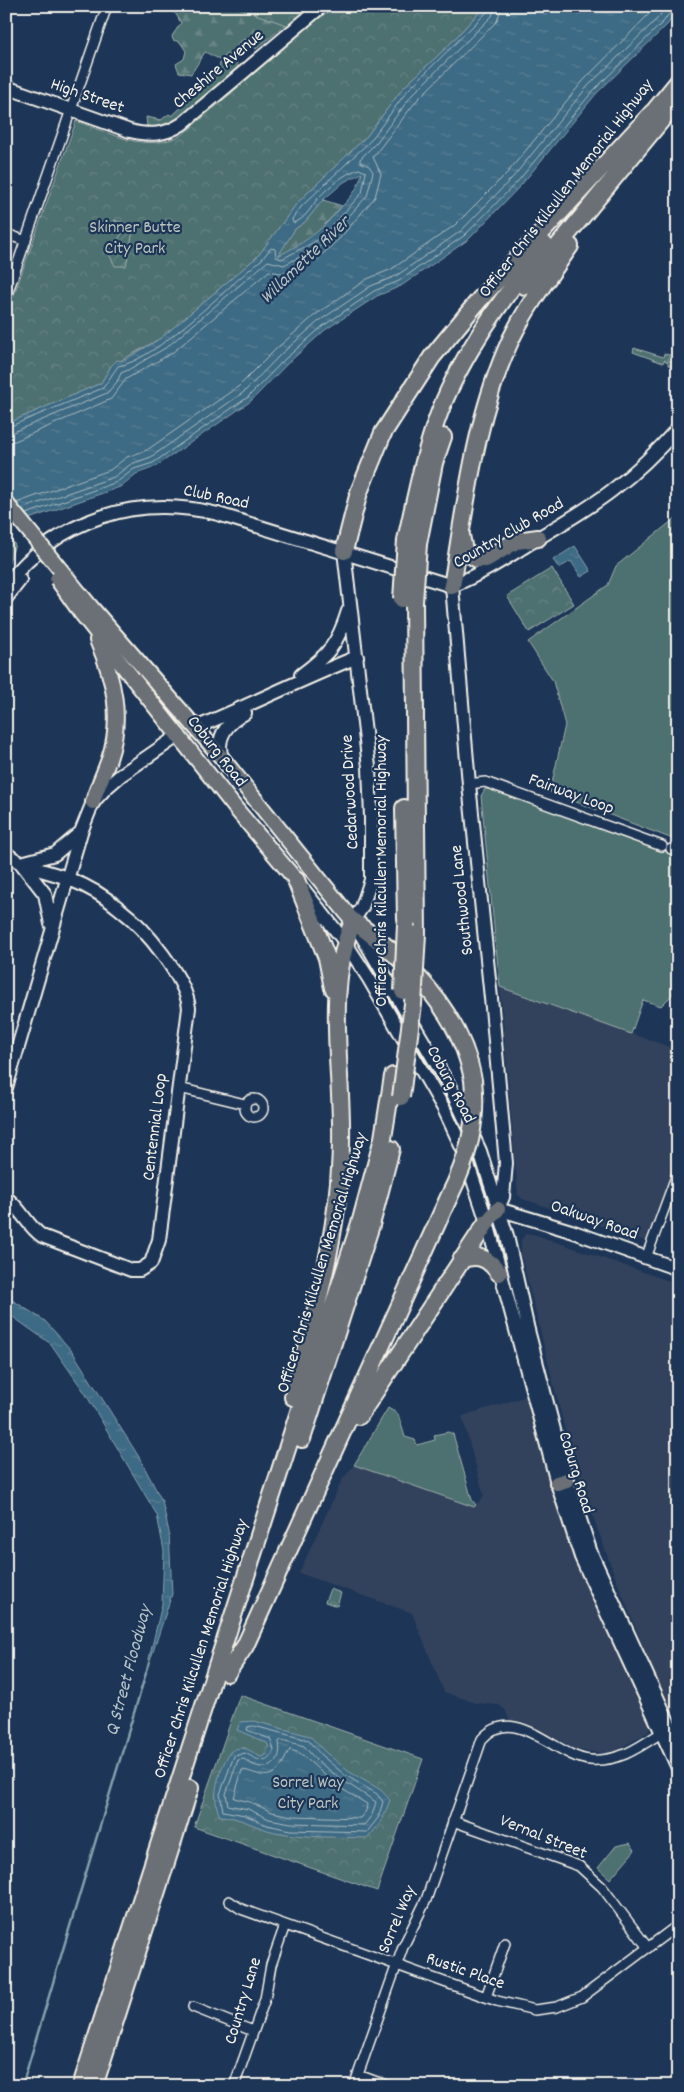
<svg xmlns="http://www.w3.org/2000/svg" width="684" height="2092" viewBox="0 0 684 2092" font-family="Dekko,sans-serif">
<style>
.built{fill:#30425c}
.grass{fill:#4d6f6f;stroke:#a0b0ac}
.forest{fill:url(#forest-firs);stroke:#a0b0ac}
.park{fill:url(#park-crowns);stroke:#a0b0ac}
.garden{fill:url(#garden-furrows);stroke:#a0b0ac}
.water{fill:url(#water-ripples);stroke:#87a0ac;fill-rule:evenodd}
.pier{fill:#1d3557}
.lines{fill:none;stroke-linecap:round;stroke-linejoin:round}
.shore{stroke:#abbbc0;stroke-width:1}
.stream{stroke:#87a0ac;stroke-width:2.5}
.street-casing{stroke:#f4f1e8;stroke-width:12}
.secondary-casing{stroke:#f4f1e8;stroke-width:16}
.primary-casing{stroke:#f4f1e8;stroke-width:18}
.highway-casing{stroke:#f4f1e8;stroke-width:20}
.street{stroke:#1d3557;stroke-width:9}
.secondary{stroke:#1d3557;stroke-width:12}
.primary{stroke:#6b6f75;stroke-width:14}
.highway{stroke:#6b6f75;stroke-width:16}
.primary-bridge-casing{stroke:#f4f1e8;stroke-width:18;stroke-linecap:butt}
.highway-bridge-casing{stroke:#f4f1e8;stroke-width:20;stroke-linecap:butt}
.primary-bridge{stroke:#6b6f75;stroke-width:14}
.highway-bridge{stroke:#6b6f75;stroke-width:16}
.labels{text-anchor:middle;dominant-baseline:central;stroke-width:4.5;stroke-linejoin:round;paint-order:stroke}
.street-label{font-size:18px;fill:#f4f1e8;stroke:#1d3557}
.park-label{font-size:18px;fill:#bac4be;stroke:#1d3557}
.water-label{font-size:19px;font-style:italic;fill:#b4c2c5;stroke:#1d3557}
</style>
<defs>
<pattern id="forest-firs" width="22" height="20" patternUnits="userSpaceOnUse" patternTransform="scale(1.25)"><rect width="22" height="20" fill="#4d6f6f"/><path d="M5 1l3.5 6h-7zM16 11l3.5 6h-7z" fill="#678484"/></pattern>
<pattern id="park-crowns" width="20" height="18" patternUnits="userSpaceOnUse" patternTransform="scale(1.25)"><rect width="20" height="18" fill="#4d6f6f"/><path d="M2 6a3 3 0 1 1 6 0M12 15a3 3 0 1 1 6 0" fill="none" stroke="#678484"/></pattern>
<pattern id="garden-furrows" width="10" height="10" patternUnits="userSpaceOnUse" patternTransform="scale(1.25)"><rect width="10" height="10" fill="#4d6f6f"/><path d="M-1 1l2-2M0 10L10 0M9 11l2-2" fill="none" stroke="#678484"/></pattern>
<pattern id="water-ripples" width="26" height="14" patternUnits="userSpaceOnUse" patternTransform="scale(1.25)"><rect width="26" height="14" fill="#3e6a84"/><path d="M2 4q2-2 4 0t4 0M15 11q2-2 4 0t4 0" fill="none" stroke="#5a8095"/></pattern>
</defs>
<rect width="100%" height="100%" fill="#1d3557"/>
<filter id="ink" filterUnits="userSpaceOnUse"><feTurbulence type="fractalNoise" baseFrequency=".02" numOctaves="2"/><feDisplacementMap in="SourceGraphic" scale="10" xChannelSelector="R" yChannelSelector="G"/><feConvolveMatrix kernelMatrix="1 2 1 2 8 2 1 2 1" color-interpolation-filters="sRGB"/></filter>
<g filter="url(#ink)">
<!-- built -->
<path class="built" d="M500 987 678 1050V1161L645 1241 523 1199 518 1195Z
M526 1234H533L678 1284V1709L673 1712 667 1705 617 1582 574 1465 521 1255V1240Z
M527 1396 564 1525 580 1566 651 1727 648 1732 615 1751 601 1753 577 1750 524 1722 509 1720 506 1711 499 1705 476 1703 444 1692 412 1613 299 1573 342 1480 354 1465 474 1507 484 1496 462 1416Z"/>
<!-- grass -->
<path class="grass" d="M634 348 663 357 664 354 670 355 668 360 678 363V368L668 365V362L664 360 663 363 633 352Z
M678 516V841L550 792 565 725 553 681 528 642 608 585 616 566Z
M485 789H491L678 856V979L672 995 661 1006 643 1000 631 1034 500 987 481 796Z
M388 1408 398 1414 405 1437 415 1440 417 1445 435 1440 434 1435 448 1432 453 1434 472 1500 476 1505 474 1507 354 1465Z
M630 1843 635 1850 610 1879 598 1868 616 1846Z"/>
<!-- forest -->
<path class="forest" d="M163 6H309L256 49 250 41 244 39 241 42 235 59 238 66 233 76 166 127 153 128 147 126 146 117 161 120 169 114 172 116 205 85 208 77 217 73 221 60 205 52 191 74 179 72 176 64 184 59 186 51 180 42 173 40 172 36 181 23 176 14Z
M323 200 342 206 313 237 277 257 295 229 305 222Z"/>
<!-- park -->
<path class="park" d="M232 6H485L447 47 403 88 367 136 297 203 258 256 161 338 111 366 101 383 6 424V317L76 121C112 133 145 154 182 135L304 31Z
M6 533 15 545 6 569Z
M552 568 574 604 529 632 507 596Z
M330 1589 341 1593 337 1606 325 1602Z
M240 1695 423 1759 377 1891 194 1827Z"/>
<!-- garden -->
<path class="garden" d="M114 220 134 226 126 266H115L109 254V249L116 244 123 231Z"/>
<!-- water -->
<path class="water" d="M485 6H678L668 24 596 94 522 184 469 239 401 286 377 296 325 330 288 363 251 401 155 467 136 474 120 487 6 527V424L101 383 111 366 117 360 123 361 161 338 258 256 297 203 367 136 403 88 447 47ZM362 173C357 193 350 197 337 212 318 234 303 243 278 256L295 229 305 222 323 200 344 182Z
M575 546 591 571 581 577 571 561 559 568 553 560Z
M6 1296 45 1321 72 1351 139 1457 162 1501 169 1532 172 1594 145 1676 162 1604 164 1551 157 1515 85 1393 51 1344 6 1312Z
M254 1721 310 1736 324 1751 348 1771 381 1790 390 1800 382 1821 368 1838C338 1837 306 1838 275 1832 256 1828 241 1817 220 1816 210 1796 219 1770 230 1752 242 1744 250 1750 260 1757L265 1756 269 1748 267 1743 237 1730 240 1722Z"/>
<!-- pier -->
<path class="pier" d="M6 490 31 520 6 529Z"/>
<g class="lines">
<!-- shore -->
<path class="shore" d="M6 428 103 388 118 366C154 362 229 285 261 260L271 248 275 249 276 257 282 259 316 241 330 228 362 193 366 172 359 169C343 174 330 186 318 198 311 207 305 220 293 223L292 219 301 207 371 140 407 91 487 12 488 6
M6 435 107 393 117 382 121 373 128 370 167 347 268 261 284 265 319 247 334 233 367 196 373 172 369 166 360 162V159L376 143 412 95 492 16 495 6
M6 442 15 441 111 399 126 379 172 353 269 271 280 273 290 271 324 253 341 237 375 197 381 174 373 157 417 100 497 21 502 6
M16 503 110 470 127 457 147 450 239 386 276 349 315 315 367 279 392 269 455 225 508 172 583 81 657 6
M21 509 114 477 131 464 151 457 244 392 281 354 319 321 371 286 396 276 461 231 513 177 588 86 659 17 666 6
M26 514 117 482 134 469 153 463 248 397 285 359 323 326 374 291 399 281 465 235 518 181 593 91 664 21 672 9 678 7
M254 1726 308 1740 321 1755 345 1775 377 1794 383 1802 378 1818 367 1832 290 1830 267 1825 245 1815 223 1811 220 1794 234 1756 245 1753C257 1759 267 1768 274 1750L270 1739 247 1730 248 1727Z
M282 1740 304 1746 316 1760 342 1780 376 1802 372 1815 364 1825 291 1823 269 1819 248 1809 228 1805 226 1794 238 1760 244 1759C262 1774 284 1768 279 1742Z
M290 1750 300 1753 337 1786 367 1804 366 1811 360 1818 292 1816 272 1812 250 1802 234 1798 242 1770C256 1771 269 1785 282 1764 286 1759 286 1753 290 1750Z"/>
<!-- stream -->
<path class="stream" d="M22 2086 146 1673"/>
<defs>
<path id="street" d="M6 234 26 241
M6 297 107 6
M469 784 485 782 662 846
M671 849 678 851
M179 1088 245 1104
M245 1108a9 9 0 1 1 18 0a9 9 0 1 1-18 0Z
M646 1258 678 1171
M453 1821 579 1866 602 1887 648 1948
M229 1901 241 1909 497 2001 535 2010 557 2007 582 1997 678 1925
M486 1997 505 1943
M193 2007 253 2031
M358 2075 388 2086
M234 2086 265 1999 271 1965 285 1925
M354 2086 403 1947 426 1900 482 1739C515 1702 555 1757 590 1760 619 1762 638 1748 661 1733"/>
<path id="secondary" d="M6 87 130 131C150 136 165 135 182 124L322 6
M344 551 369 767 371 817V880L362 907 353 921 450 1087 480 1151 507 1236 528 1330 567 1480 591 1553 678 1743
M6 585C59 518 136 494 218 514L452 586C484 573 509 556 538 538 597 504 632 480 678 428
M452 586 469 784 492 1008 506 1163 503 1197 498 1209
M6 598 20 580
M301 675C328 655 338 644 348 611
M195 728C250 705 302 679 357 657
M222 758C215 737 227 723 245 713
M6 853C24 869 47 870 69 879 87 886 106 897 121 910 145 928 186 978 189 1008L159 1240 151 1263 140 1270H131L42 1236C27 1226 21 1208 6 1198
M21 863 45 894 51 924
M21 863 55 854 81 832
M304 890 345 942 369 979 444 1109 463 1150 487 1222 557 1483 581 1557 678 1768
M6 1088 81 832 93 802 106 788 121 775 179 735
M498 1209 571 1231 678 1269"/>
<path id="primary" d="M90 606 222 758 353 921
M81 613 237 810 296 880
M93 802C97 787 104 774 109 759 123 718 114 679 97 640
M487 1222 498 1209
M557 1483 567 1480"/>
<path id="highway" d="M646 121 678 82
M525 286 678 100
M461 535 464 551 477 559H486L516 541 538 538
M406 540C416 496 424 453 440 411 464 350 505 296 544 244
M418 544 434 463 443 437
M344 551 359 492 383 433 432 357 480 299 653 112
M452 586C466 503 475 417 511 339 527 306 549 276 570 246
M414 602 417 934
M404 808 406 919
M296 880 327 958 333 988
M461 1260C479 1253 489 1259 499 1273
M293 1397C315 1313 340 1230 341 1143 343 1068 324 992 353 921 408 960 461 1012 473 1080
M359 1416 487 1222
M302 1439 371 1225 391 1149
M227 1673 245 1646 449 1197
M81 2086 361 1220 383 1138 393 1076
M94 2086 190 1788"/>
</defs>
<!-- street casing -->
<use href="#street" class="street-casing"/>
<!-- secondary casing -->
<use href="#secondary" class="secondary-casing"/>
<!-- primary casing -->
<use href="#primary" class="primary-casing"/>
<!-- highway casing -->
<use href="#highway" class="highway-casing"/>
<!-- street -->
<use href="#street" class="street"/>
<!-- secondary -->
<use href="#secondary" class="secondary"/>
<!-- primary -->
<use href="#primary" class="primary"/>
<!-- highway -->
<use href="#highway" class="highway"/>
<defs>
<path id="primary-bridge" d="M6 503 90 606
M57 579 81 613"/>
<path id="highway-bridge" d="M402 599 406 540
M414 602 418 544
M403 991 406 924
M401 1097 413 1004 417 934
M449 1197C468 1159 478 1122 473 1080"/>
</defs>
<!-- primary-bridge casing -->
<use href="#primary-bridge" class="primary-bridge-casing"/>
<!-- highway-bridge casing -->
<use href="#highway-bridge" class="highway-bridge-casing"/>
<!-- primary-bridge -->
<use href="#primary-bridge" class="primary-bridge"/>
<!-- highway-bridge -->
<use href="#highway-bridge" class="highway-bridge"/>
</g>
</g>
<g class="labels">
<!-- street labels -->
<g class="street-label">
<text transform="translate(219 70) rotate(-40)">Cheshire Avenue</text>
<text transform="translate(87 97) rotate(19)">High Street</text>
<text transform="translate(567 189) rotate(-52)">Officer Chris Kilcullen Memorial Highway</text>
<text transform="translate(216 498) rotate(12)">Club Road</text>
<text transform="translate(509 534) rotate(-30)">Country Club Road</text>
<text transform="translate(216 752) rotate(52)">Coburg Road</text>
<text transform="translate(351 792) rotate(-93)">Cedarwood Drive</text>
<text transform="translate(571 795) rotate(20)">Fairway Loop</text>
<text transform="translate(382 871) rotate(-90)">Officer Chris Kilcullen Memorial Highway</text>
<text transform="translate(463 900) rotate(-96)">Southwood Lane</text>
<text transform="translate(450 1085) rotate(62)">Coburg Road</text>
<text transform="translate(156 1127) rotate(-83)">Centennial Loop</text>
<text transform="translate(594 1221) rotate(19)">Oakway Road</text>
<text transform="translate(323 1263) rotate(-73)">Officer Chris Kilcullen Memorial Highway</text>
<text transform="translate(575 1473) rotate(73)">Coburg Road</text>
<text transform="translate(202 1649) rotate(-72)">Officer Chris Kilcullen Memorial Highway</text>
<text transform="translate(543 1838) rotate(22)">Vernal Street</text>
<text transform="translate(398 1920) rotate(-67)">Sorrel Way</text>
<text transform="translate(465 1972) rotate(19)">Rustic Place</text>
<text transform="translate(244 2001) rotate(-73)">Country Lane</text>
</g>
<!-- park labels -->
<g class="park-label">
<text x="135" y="228">Skinner Butte<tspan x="135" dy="21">City Park</tspan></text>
<text x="308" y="1783">Sorrel Way<tspan x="308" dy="21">City Park</tspan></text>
</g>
<!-- water labels -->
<g class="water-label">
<text transform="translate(306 261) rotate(-44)">Willamette River</text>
<text transform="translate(130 1671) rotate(-75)">Q Street Floodway</text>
</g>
</g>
<!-- margin -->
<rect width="684" height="2092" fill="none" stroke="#1d3557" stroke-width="25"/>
<rect x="12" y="12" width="659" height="2067" fill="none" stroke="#f4f1e8" stroke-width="2" filter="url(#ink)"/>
</svg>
